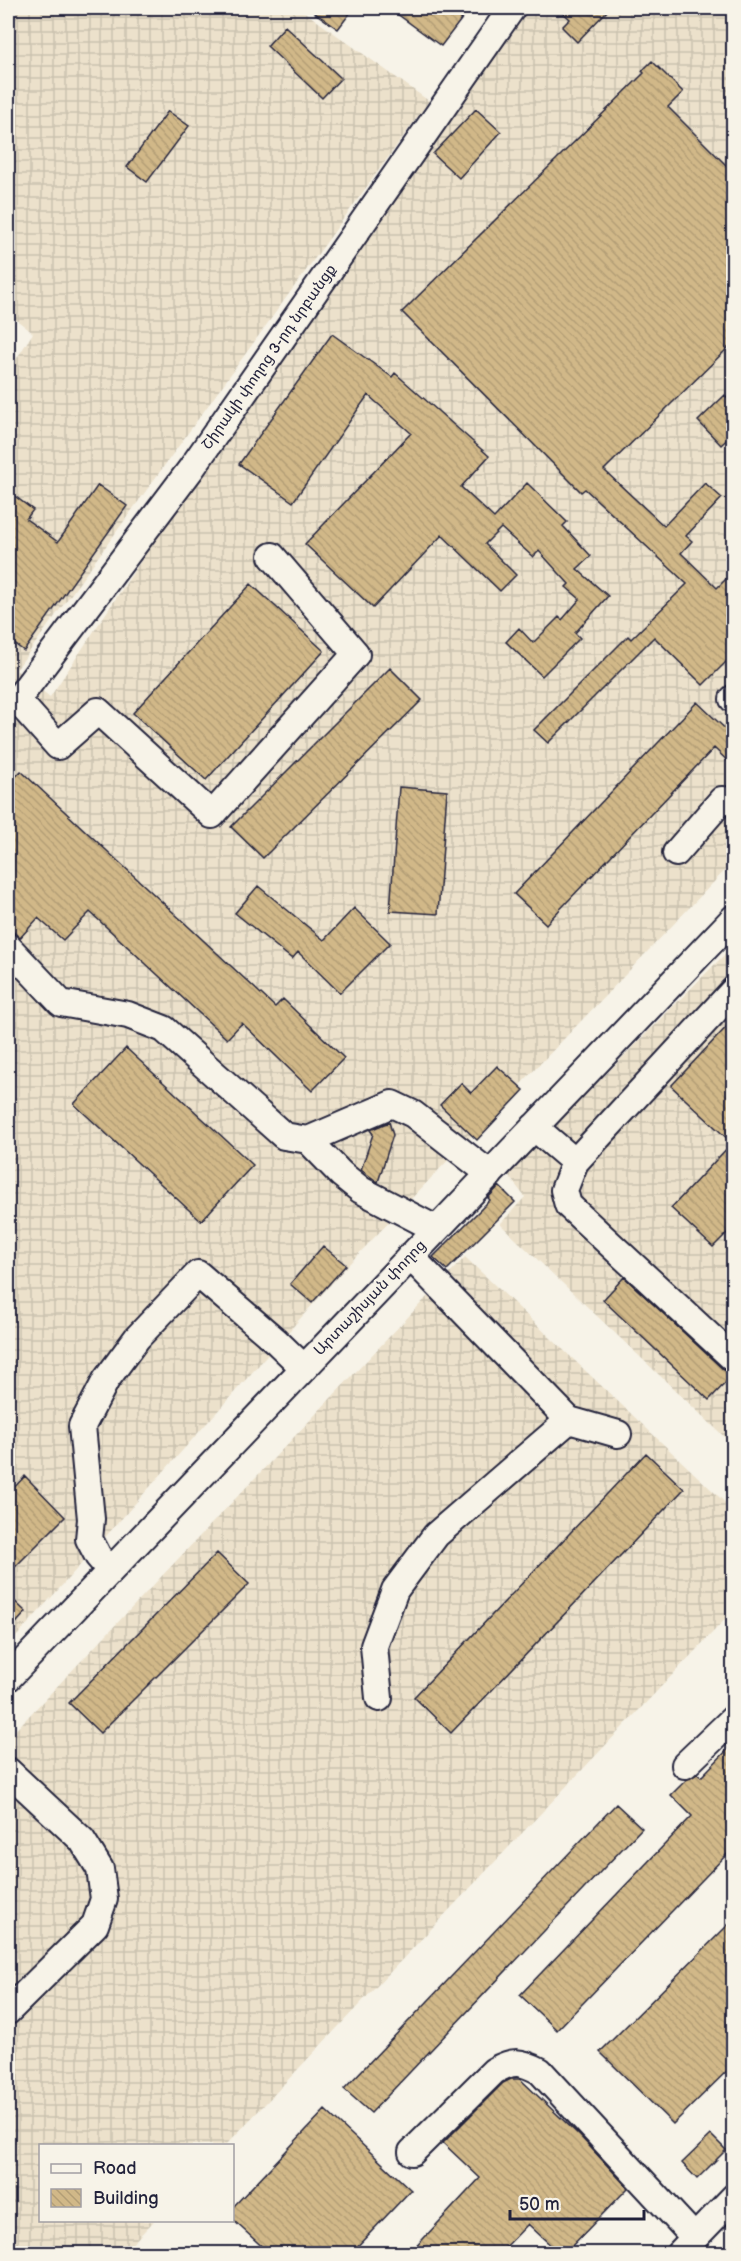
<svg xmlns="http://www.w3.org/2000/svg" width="741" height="2261" viewBox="0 0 741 2261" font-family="'Balsamiq Sans','Noto Sans Armenian',sans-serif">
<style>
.industrial{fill:url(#industrial-grid)}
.building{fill:url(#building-back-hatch);stroke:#22223b;stroke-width:1.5}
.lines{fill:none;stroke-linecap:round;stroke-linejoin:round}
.minor-casing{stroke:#22223b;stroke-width:30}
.minor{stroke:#f7f3e8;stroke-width:26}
.labels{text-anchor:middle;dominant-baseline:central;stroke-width:5;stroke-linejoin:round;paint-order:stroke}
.street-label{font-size:15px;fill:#22223b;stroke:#f7f3e8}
</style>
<defs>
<pattern id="industrial-grid" width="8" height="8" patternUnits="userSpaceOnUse" patternTransform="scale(1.5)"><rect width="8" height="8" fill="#ece1cb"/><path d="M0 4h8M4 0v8" fill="none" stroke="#cac1af"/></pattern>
<pattern id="building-back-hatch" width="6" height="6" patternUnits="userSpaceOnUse" patternTransform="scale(1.5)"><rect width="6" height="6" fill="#d1b888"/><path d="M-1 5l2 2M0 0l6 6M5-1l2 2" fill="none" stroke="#b39e76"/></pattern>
</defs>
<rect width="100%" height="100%" fill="#f7f3e8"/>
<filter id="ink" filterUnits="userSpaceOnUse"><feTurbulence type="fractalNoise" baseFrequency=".0167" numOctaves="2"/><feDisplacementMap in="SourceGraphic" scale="12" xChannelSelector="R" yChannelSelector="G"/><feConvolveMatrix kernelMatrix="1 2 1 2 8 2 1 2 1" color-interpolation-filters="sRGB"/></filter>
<g filter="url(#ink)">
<!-- industrial -->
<path class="industrial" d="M8 8H299L429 101 16 670 50 697 324 287 415 156 528 8H733V862L348 1265 8 1646V372L33 333 8 313Z
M733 946V1445L500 1224 525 1197 507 1174Z
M465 1257 733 1510V1611L226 2145 40 2146V2220L154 2221 123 2253H8V1738Z"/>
<!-- building -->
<path class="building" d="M308 8H354L338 29Z
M389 8H470L441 46Z
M558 8H610L577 42 562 27 570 19Z
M285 26 341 78 322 98 267 46Z
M652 61 683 92 668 107 734 173V342L604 470 664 526 705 483 722 498 686 536 692 541 681 553 717 588 734 571V654L703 685 654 637 548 743 534 730 628 636 631 639 687 584 585 489 581 492 402 312 644 73 642 71Z
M476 109 501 132 459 178 433 154Z
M168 111 189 126 147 182 127 167Z
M332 334 392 377 395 373 489 456 461 487 494 518 527 483 567 522 563 526 591 556 577 569 608 596 575 633 580 638 542 676 506 642 519 628 533 643 559 617 562 620 580 599 566 587 569 584 539 551 533 557 501 528 485 544 516 575 500 591 442 535 373 608 305 544 411 433 368 395 293 502 239 464Z
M725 395 734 404V433L721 445 698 421Z
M98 485 127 506 24 651 8 639V491L33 510 26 519 58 542Z
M251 584 324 651 206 780 133 713Z
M390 668 422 700 263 858 231 827Z
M697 702 734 737V767L714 748 546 924 514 894Z
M21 771 275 1007 283 999 344 1058 312 1091 242 1023 227 1039 90 912 63 940 38 918 20 938 8 927V785Z
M399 787 447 791 438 914 390 911Z
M258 886 324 940 354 908 390 943 340 993 298 952 292 959 235 913Z
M734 1019V1226L713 1247 671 1208 732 1143 671 1086Z
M126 1048 253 1165 201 1221 74 1104Z
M497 1066 524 1090 477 1140 440 1105 461 1083 471 1093Z
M389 1122 393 1135 378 1182 361 1170 373 1134 370 1130Z
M499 1186 515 1202 447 1270 433 1257 490 1200 488 1198Z
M323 1246 346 1265 312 1303 290 1284Z
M624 1277 724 1370 734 1374 709 1400 603 1300Z
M646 1453 684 1489 451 1733 414 1697Z
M25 1476 65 1517 8 1574V1494Z
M217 1553 249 1584 100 1733 69 1703Z
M8 1595 26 1612 8 1632Z
M734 1743V1847L557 2030 520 1995 692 1816 671 1795 686 1780 697 1774 701 1777Z
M616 1804 642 1828 371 2113 344 2089Z
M734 1919V2064L673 2124 600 2052Z
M511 2079H520L580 2136 628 2188 565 2253H559L528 2224 500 2253H410L480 2178 443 2143 503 2083Z
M325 2110 411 2190 351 2253H269L232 2219V2208Z
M711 2135 726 2150 697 2179 682 2163Z"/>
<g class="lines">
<defs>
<path id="minor" d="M272 556 356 654 212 815 98 711 58 746 17 700 191 469 512 8
M733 699 734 698
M676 853 722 800 734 801
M8 947 61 1003 128 1015 164 1029 284 1136 308 1140 392 1104 413 1114 490 1174
M734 990 575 1162 564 1190 568 1205 734 1359
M534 1127 575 1162
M308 1140 341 1174 361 1190 436 1229
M410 1256 569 1420 618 1434
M110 1570 98 1556 89 1539 91 1519 82 1426 106 1380 137 1338 198 1274 276 1341 304 1368
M8 1678 734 918
M379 1698 374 1646 395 1590 436 1535 569 1420
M685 1765 734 1718
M8 1771 82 1840 100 1869 104 1899 95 1925 8 2011
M412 2152 494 2071C513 2060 521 2061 540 2071L694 2237
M679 2254 734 2197"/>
</defs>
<!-- minor casing -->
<use href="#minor" class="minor-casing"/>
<!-- minor -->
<use href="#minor" class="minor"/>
</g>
</g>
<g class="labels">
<!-- street labels -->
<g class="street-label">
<text transform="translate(269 357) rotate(-55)">Շիրակի փողոց 3-րդ նրբանցք</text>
<text transform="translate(370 1298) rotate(-46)">Արտաշիսյան փողոց</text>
</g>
</g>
<!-- margin -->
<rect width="741" height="2261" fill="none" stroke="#f7f3e8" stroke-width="30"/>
<rect x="15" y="15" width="711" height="2231" fill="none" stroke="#22223b" stroke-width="2" filter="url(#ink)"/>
<!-- legend -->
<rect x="39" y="2144" width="195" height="78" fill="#f7f3e8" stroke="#a29fa3" stroke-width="1.5"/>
<rect x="51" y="2164" width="30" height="9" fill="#f7f3e8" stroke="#a29fa3" stroke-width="1.5"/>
<text x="93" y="2174" font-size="18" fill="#22223b">Road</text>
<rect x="51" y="2189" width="30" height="18" fill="url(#building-back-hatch)" stroke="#a29fa3" stroke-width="1.5"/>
<text x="93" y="2204" font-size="18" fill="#22223b">Building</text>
<!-- scale -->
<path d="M510 2210v9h134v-9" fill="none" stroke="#22223b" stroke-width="3"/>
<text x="519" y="2210" font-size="18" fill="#22223b" stroke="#f7f3e8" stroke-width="4.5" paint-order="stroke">50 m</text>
</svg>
